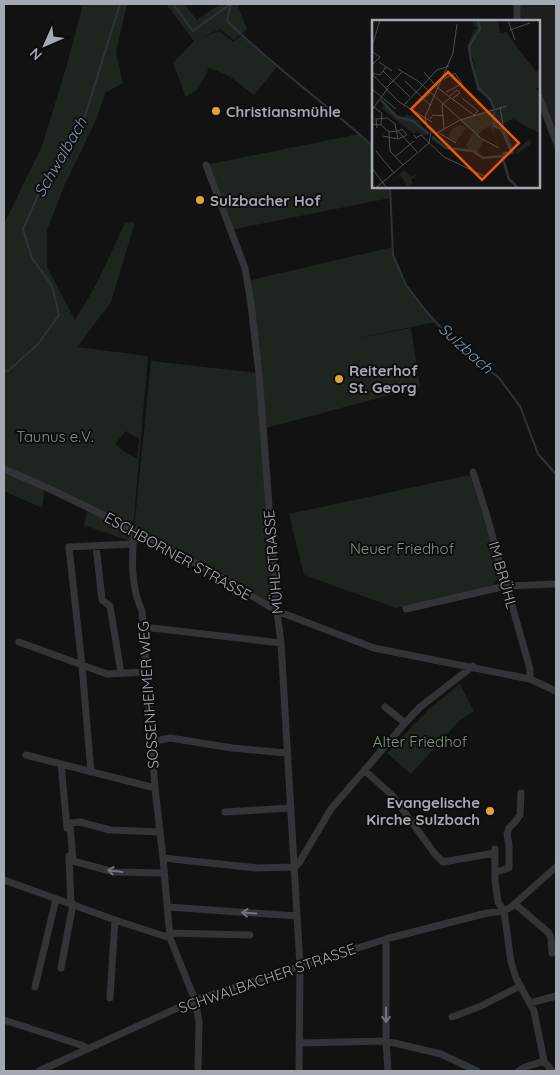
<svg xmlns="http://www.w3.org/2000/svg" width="560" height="1075" viewBox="0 0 560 1075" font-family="Quicksand,sans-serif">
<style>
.built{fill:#1e1e20}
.green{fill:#1e251f;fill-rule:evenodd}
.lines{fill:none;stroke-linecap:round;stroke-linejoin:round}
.stream{stroke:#2c343a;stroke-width:2}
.minor{stroke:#333438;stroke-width:7}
.oneway{stroke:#71747b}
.poi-dot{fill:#e3a33a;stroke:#0d0d0e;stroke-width:2}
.labels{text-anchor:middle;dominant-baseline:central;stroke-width:4;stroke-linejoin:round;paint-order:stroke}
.poi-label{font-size:15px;font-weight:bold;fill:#a4a9b2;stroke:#0d0d0e;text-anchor:start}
.park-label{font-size:15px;fill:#7c9c7d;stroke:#0d0d0e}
.street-label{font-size:15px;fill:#a4a9b2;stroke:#0d0d0e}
.water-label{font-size:16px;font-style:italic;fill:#7d98ab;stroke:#0d0d0e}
.inset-river{fill:none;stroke:#2c343a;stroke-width:2.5}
.inset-road{fill:none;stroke:#4c4e53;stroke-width:1}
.view{fill:#e8590c;fill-opacity:0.15;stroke:#e8590c;stroke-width:2.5}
.inset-edge{fill:none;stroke:#a4a9b2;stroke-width:2.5}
</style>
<rect width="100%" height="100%" fill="#121213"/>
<!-- built -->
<path class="built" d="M514 4H556V154L539 106V21H514Z"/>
<!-- green -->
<path class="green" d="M83 4H127L116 53 123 83 105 93 97 118 65 184 47 230V267L75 320 97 283 125 223 135 222 111 302 77 347 148 356 133 529 45 487 42 508 4 491V224L42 146 66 68ZM126 431 133 436 139 438 137 458 126 453 115 444Z
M166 4H184L197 20 220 4H240L238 6 247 29 234 40 220 29 199 39 219 31 233 42 241 36 277 67 254 95 229 76 209 68 198 89 186 97 173 63 194 41Z
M359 134 374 147V186H390V198L230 230 206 165Z
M393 247C394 274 418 302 436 322L353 339 411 328 420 387 266 428 277 611 134 530 151 361 259 373 247 281Z
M470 475 501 575 493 586 396 608 304 575 289 514Z
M88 509 130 529V541L84 525Z
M460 684 474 711 460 720 411 774 387 753 428 710Z"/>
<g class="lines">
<!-- stream -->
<path class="stream" d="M173 4 193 31 229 5
M231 4 227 21C273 66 326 104 374 147
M390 186 393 255 406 285 426 311 452 340 499 378 520 406 538 454 556 474
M4 372 8 371 38 344 59 315 52 286 32 258 23 229 46 177 85 116 120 4"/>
<!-- minor -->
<path class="minor" d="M517 21V5
M539 96 556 141
M206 165 245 268 251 304 259 374 277 611 281 643 300 966 299 1071
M4 469 50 489 134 530 210 571 277 611 374 648 530 679 556 691
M473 472 485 510 530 669V679
M134 530C132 557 130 585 142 611L155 788 163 858 170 938 195 1000 199 1021 198 1071
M96 546 102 600 110 606 121 673
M406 609 506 586 556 584
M152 628 281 643
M19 642 107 674 146 672
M385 707 405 723
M160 740 170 738 232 748 286 753
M26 755 155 788
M61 764 67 828
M364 770 392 795 435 854 443 862 495 853
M91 772 82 666 69 547 133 544
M225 812 291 808
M160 832 110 830 80 822 70 823 73 861 114 872 164 873
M495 849V881L498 902 504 911 511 962 516 978 534 1011 544 1061 552 1071
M69 856 71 903
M163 858 257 868 294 867 299 863 331 809 405 723 420 707 473 666
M496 872 509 868V845L507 834 509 828 515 822 520 815 521 793
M4 880 115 920 170 938
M515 904 549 933 551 938 552 953
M168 907 297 916
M169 933 250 935
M386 939V1041L388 1071
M61 968 73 904
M35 987 56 899
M110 998 115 920
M530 1003 556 996
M452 1017 481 1006 520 986
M4 1020 81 1045 87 1048
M299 1043 386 1041 441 1054 477 1071
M39 1071 195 1000 386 939 487 913 504 911 511 907 556 867
M519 1071 525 1067 544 1061"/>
</g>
<!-- one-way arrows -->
<defs><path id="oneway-shaft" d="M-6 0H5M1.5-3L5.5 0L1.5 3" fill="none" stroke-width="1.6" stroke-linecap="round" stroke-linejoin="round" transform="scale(1.25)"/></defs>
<g class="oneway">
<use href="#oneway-shaft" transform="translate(115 871) rotate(-173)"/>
<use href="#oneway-shaft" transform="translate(249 913) rotate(-176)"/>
<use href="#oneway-shaft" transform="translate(386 1015) rotate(90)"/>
</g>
<!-- markers -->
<g class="poi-dot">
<circle cx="216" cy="111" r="5"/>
<circle cx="200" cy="200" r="5"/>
<circle cx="339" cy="379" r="5"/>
<circle cx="490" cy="811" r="5"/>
</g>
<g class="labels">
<!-- poi labels -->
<g class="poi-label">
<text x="226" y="111">Christiansmühle</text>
<text x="210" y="200">Sulzbacher Hof</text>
<text x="349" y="370">Reiterhof<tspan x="349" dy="17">St. Georg</tspan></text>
<text x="480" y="802" text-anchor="end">Evangelische<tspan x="480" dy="17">Kirche Sulzbach</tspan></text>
</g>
<!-- park labels -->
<g class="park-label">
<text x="55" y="436">Taunus e.V.</text>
<text x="402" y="548">Neuer Friedhof</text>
<text x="420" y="741">Alter Friedhof</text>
</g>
<!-- street labels -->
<g class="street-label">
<text transform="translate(178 556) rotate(29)">ESCHBORNER STRASSE</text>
<text transform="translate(273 562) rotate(-95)">MÜHLSTRASSE</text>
<text transform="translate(503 575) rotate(74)">IM BRÜHL</text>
<text transform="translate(148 695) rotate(-94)">SOSSENHEIMER WEG</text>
<text transform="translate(267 978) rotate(-19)">SCHWALBACHER STRASSE</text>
</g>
<!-- water labels -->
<g class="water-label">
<text transform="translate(60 157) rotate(-60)">Schwalbach</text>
<text transform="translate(466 348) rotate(42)">Sulzbach</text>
</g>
</g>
<!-- overview -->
<g transform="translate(372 20)">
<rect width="168" height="168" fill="#121213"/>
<path d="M101 0H126L128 13 134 12 164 52 167 50V68H163L167 71V113L141 99 131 104 143 132 157 119 160 123 146 133 153 134 139 133 128 110 121 107 123 117 118 105 105 115 112 120 105 132 97 130 94 125 101 112 88 101 121 88 118 79 104 69 105 58 97 23 102 10 108 8 102 6ZM12 85 31 99 35 94 49 102 48 107 55 113 52 116 45 111 42 114 9 88ZM89 105 94 108 84 122 76 118 80 109ZM32 150 39 157 46 153 39 160 41 163 32 167 35 165 28 155 15 167Z" fill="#1e251f"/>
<path class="inset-river" d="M106 0 108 9 97 26 99 41 107 69 118 79 122 88M9 80 25 97 41 101 57 114M122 92V106L130 109 140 133H132L131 137M60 117 74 128 101 131 111 138 130 136 137 159 145 167"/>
<path class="inset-road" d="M136 0 143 20M138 10 158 3M0 26 8 0M7 42 20 51M0 45 8 37 1 32M26 49 46 61 110 119 127 128M11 51 38 77M52 52 66 68 103 96M0 53 8 55 14 47M0 54 27 82 60 102M72 59 83 53 90 64 74 72M33 61 59 86M15 67 30 52M0 69 24 89M78 76 85 70 88 73 81 78M90 78 106 91 102 95M32 85 65 50 77 46M0 86 10 93 9 105M128 87 131 104M41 88 58 73M0 90 16 68M58 99 61 95 72 96M0 104 9 105 17 112 18 131 31 145M5 108 4 99 15 98 23 104 26 119 35 115 30 109 26 111M72 109 70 85 79 77M17 112 26 111 45 132M67 113 84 123M63 114 88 100 135 86M42 115 44 118 49 115 72 137 112 156M11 116 26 119M71 121 55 107 53 97 81 33 85 4M4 131 22 153M23 137 42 121M0 148 14 167M5 167 57 123 59 112"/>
<path class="view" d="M76 52 147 123 110 160 39 89Z"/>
<rect width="168" height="168" class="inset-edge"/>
</g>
<!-- border -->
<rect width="560" height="1075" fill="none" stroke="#a4a9b2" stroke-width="10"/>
<!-- north arrow -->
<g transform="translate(45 45) rotate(225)" stroke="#0d0d0e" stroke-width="4" paint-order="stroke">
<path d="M0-4L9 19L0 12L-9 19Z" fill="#a4a9b2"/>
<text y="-8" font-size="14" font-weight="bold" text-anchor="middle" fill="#a4a9b2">N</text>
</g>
</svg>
